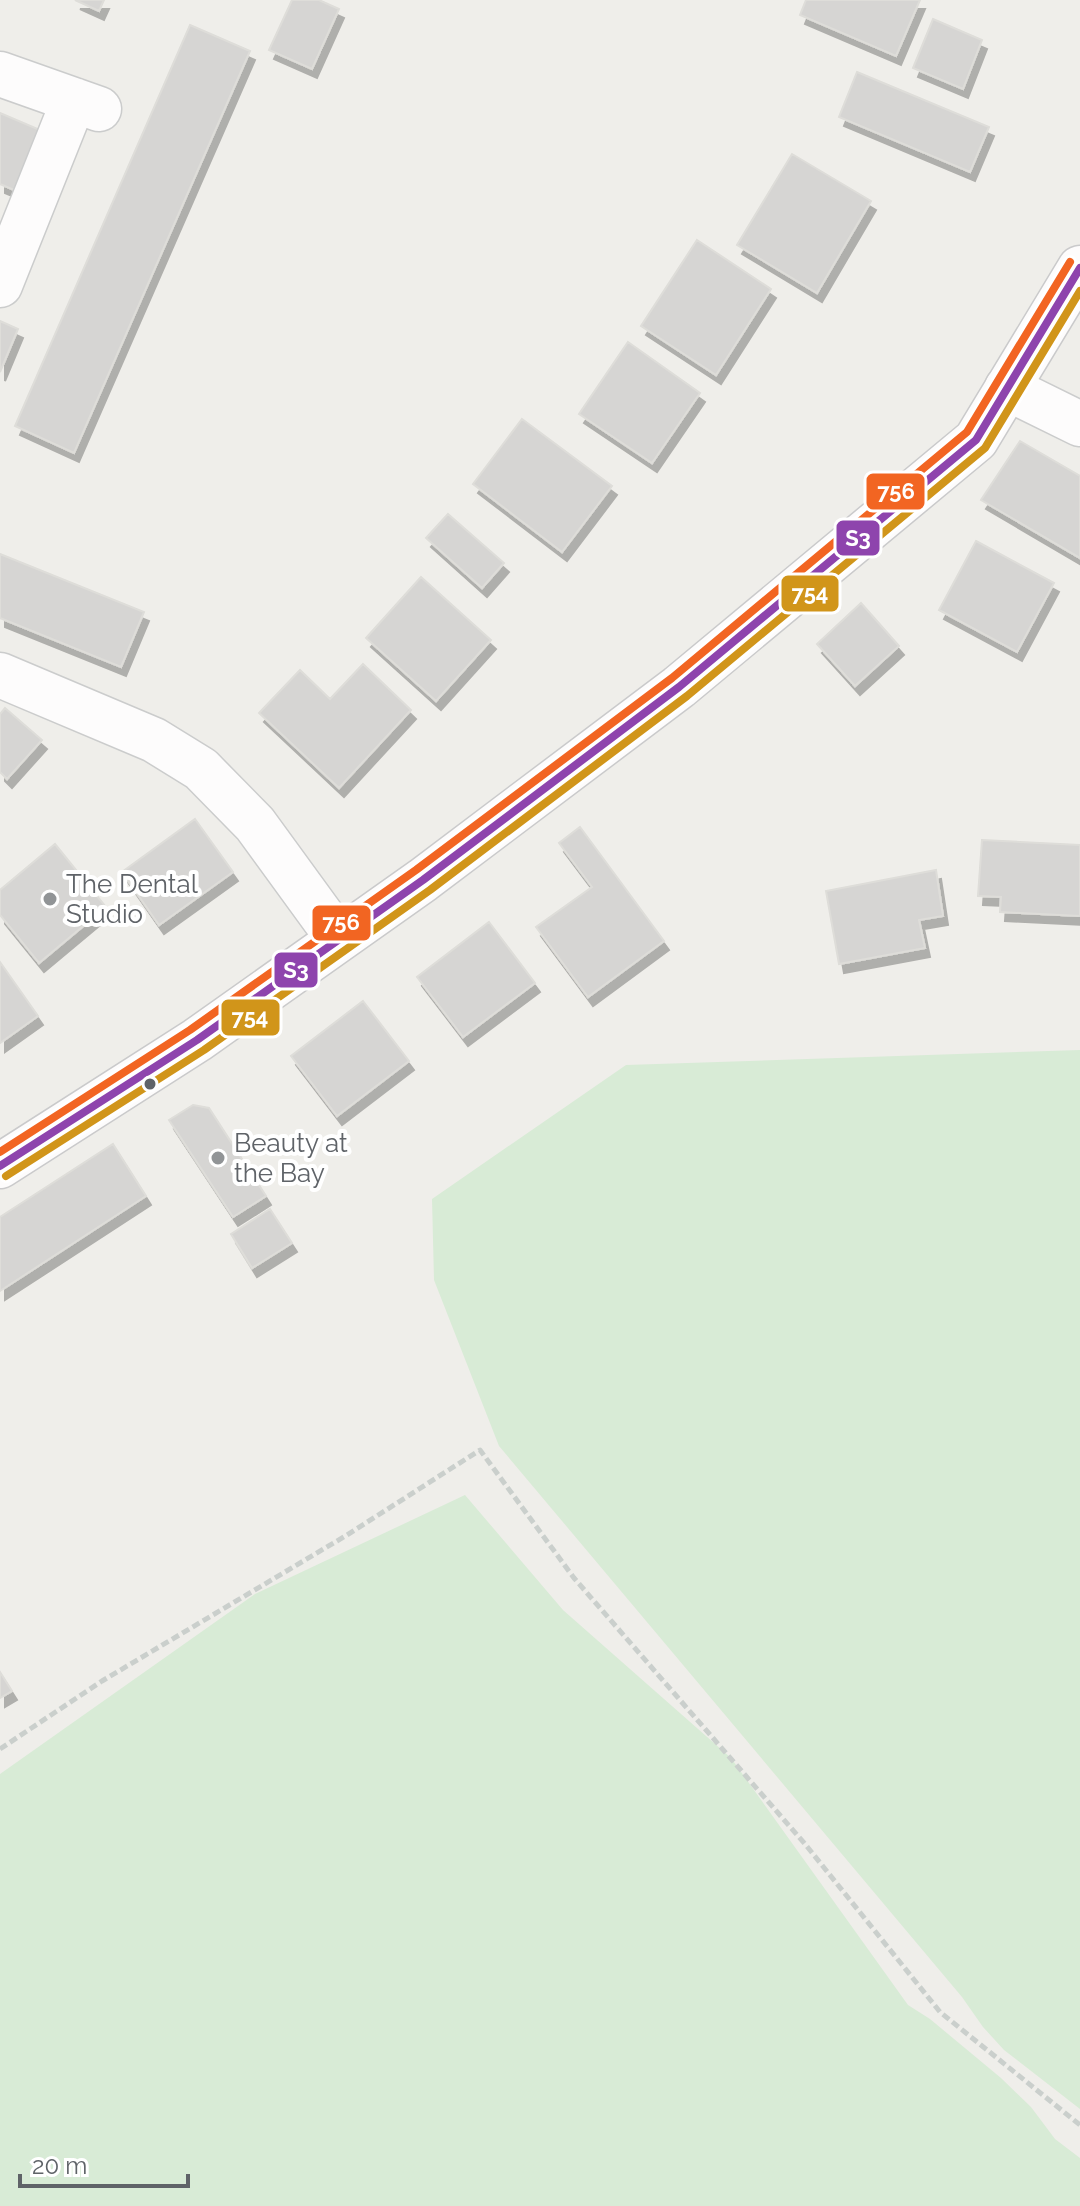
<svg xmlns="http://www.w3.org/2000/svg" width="1080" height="2206" viewBox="0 0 1080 2206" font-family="Raleway,sans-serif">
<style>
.green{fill:#d8ebd6}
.building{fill:#d6d5d3;stroke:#deddd9;stroke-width:2;filter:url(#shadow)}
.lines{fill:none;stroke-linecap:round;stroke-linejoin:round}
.minor-casing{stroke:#cbcccc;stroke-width:47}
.secondary-casing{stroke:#cacacb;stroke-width:47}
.path{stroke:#cacfcc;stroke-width:5;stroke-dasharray:8 4;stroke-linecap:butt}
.minor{stroke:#fdfcfc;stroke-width:44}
.secondary{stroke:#fdfcfc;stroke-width:44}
.bus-1-casing{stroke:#fff;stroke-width:14}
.bus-2-casing{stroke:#fff;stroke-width:14}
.bus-3-casing{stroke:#fff;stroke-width:14}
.bus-1{stroke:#8e44ad;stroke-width:8}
.bus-2{stroke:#d1951a;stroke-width:8}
.bus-3{stroke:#f26522;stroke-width:8}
.poi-dot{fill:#919496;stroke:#fff;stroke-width:3}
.bus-dot{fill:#5f6368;stroke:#fff;stroke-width:3}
.labels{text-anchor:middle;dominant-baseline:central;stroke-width:8;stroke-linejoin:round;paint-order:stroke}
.poi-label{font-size:26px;fill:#5f6368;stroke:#fff;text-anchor:start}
.line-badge{stroke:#fff;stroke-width:3}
.badge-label{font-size:22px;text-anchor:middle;font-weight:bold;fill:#fff}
</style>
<defs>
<filter id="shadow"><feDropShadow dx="5" dy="9" stdDeviation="0" flood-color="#0004"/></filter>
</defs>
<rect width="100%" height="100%" fill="#efeeea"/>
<!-- green -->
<path class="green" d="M1080 1050V2109L1004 2050 983 2027 962 1997 499 1446 434 1280 432 1199 626 1065Z
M465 1495 563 1610 731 1758 908 2005 930 2019 1001 2078 1031 2107 1055 2139 1080 2158V2206H0V1774L255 1594Z"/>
<!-- building -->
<path class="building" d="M75 0H104L99 11Z
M292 0H319L339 9 312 69 269 50Z
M806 0H920L896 56 800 15Z
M933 19 982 40 963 89 913 68Z
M190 25 250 51 74 453 15 426Z
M857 72 989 127 970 172 839 117Z
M0 113 40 130 14 190 0 184Z
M792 154 871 201 817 293 737 245Z
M697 240 771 289 716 375 641 326Z
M0 321 18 329 0 372Z
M628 342 700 393 652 463 579 414Z
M522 419 612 486 562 552 473 484Z
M1020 441 1080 476V558L981 500Z
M448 514 504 563 482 588 426 538Z
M976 541 1054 583 1017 652 939 610Z
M0 554 144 612 121 667 0 618Z
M421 577 491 640 436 701 366 638Z
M861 603 899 646 855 686 817 644Z
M363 664 411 710 339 788 259 713 300 670 330 699Z
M5 708 42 740 7 779 0 772V714Z
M195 819 233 872 159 925 122 872Z
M580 827 664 941 588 997 536 927 592 887 559 843Z
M982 840 1080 845V916L1000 912 1001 897 978 896Z
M55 844 106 907 39 963 0 915V890Z
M936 870 943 916 919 920 925 948 839 964 826 891Z
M489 922 535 983 463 1037 417 977Z
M0 962 38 1016 0 1043Z
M363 1001 409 1061 337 1116 291 1056Z
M193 1105 209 1108 266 1196 233 1217 169 1120Z
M113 1144 146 1196 0 1291V1217Z
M270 1209 292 1243 252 1268 231 1234Z
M0 1672 12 1691 0 1698Z"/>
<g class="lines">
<defs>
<path id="minor" d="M0 74 99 109
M0 285 74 100
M1007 388 1080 424
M0 675 154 740 201 769 255 824 338 938"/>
<path id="secondary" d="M0 1166 197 1040 423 880 679 687 976 440 1080 268"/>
</defs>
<!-- minor casing -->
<use href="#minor" class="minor-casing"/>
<!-- secondary casing -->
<use href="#secondary" class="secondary-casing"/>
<!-- path -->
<path class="path" d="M0 1749 102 1681 347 1535 480 1450 574 1578 805 1844 940 2012 1080 2125"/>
<!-- minor -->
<use href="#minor" class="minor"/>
<!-- secondary -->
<use href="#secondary" class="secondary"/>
<defs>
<path id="bus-1" d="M0 1166 197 1040 423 880 679 687 976 440 1080 268"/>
<path id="bus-2" d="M6 1176 204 1050 430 890 687 696 985 448 1080 291"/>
<path id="bus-3" d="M0 1152 190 1030 416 870 672 678 967 432 1070 262"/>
</defs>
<!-- bus-1 casing -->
<use href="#bus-1" class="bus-1-casing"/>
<!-- bus-2 casing -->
<use href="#bus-2" class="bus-2-casing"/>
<!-- bus-3 casing -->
<use href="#bus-3" class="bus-3-casing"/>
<!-- bus-1 -->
<use href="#bus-1" class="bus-1"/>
<!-- bus-2 -->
<use href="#bus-2" class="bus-2"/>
<!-- bus-3 -->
<use href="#bus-3" class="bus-3"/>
</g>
<!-- markers -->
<g class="poi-dot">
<circle cx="50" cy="899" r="8"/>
<circle cx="218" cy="1158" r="8"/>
</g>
<circle class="bus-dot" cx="150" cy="1084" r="7"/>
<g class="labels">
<!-- poi labels -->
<g class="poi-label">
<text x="66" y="884">The Dental<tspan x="66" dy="30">Studio</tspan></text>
<text x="234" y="1143">Beauty at<tspan x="234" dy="30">the Bay</tspan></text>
</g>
</g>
<g class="line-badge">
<rect x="865" y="472" width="61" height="39" rx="8" fill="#f26522"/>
<rect x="835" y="519" width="46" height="38" rx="8" fill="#8e44ad"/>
<rect x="780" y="574" width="60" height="39" rx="8" fill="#d1951a"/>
<rect x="311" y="904" width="61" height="38" rx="8" fill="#f26522"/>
<rect x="273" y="951" width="46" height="38" rx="8" fill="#8e44ad"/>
<rect x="220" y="998" width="61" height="39" rx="8" fill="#d1951a"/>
</g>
<g class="badge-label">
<text x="896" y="499">756</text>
<text x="858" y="546">S3</text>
<text x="810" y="601">754</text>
<text x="341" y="930">756</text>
<text x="296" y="978">S3</text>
<text x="250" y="1025">754</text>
</g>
<!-- scale -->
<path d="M20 2174v12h168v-12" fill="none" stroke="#5f6368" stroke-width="4"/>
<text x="32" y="2174" font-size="24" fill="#5f6368" stroke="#ffffff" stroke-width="6" paint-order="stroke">20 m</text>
</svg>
